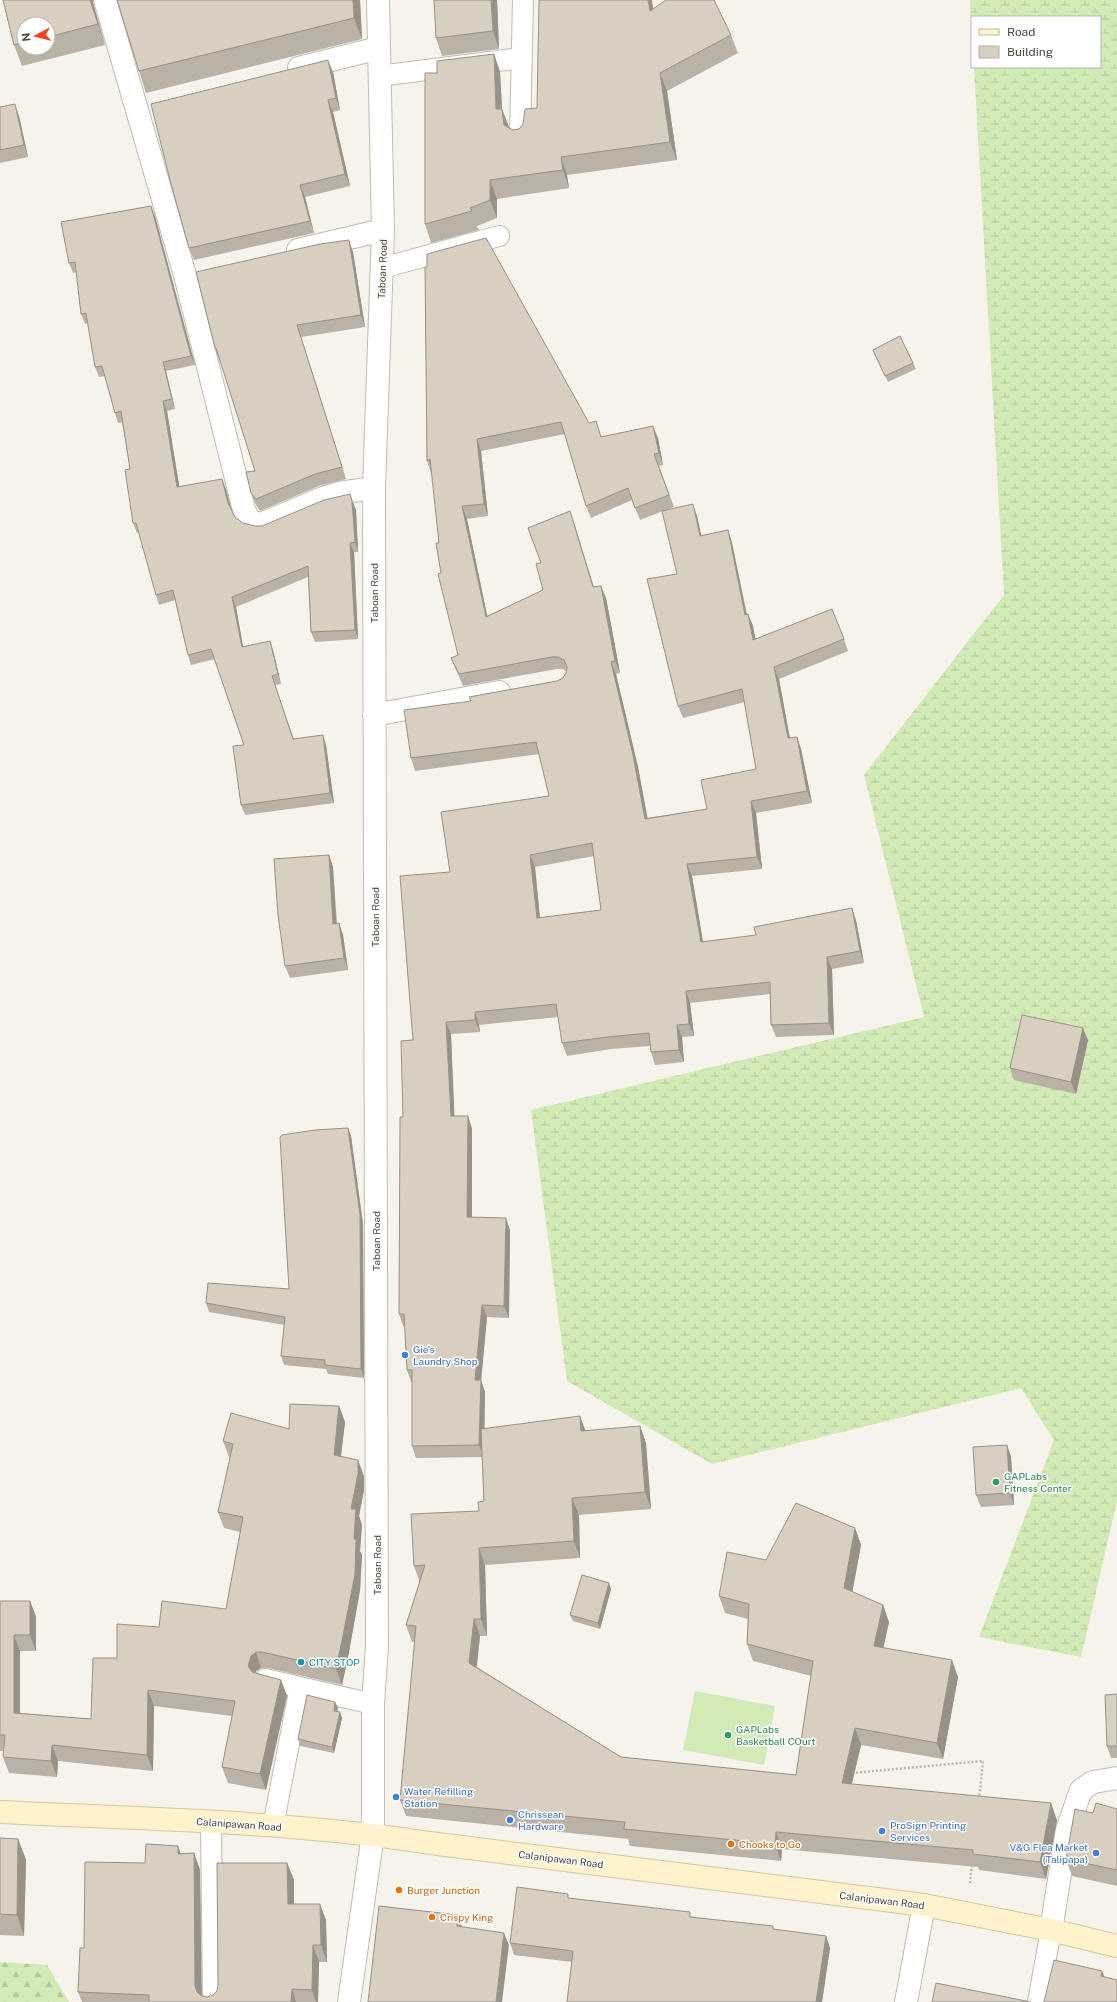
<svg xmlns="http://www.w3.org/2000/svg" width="1117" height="2002" viewBox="0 0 1117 2002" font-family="'Public Sans',sans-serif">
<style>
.forest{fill:url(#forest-firs)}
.wetland{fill:url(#wetland-marsh)}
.pitch{fill:#d2eab5}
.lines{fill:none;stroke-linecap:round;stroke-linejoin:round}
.lane-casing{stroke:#c2bbae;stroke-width:22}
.street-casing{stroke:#c2bbae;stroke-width:24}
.secondary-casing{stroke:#d6c79b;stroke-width:24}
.path{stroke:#c4b79f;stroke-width:2.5;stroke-dasharray:2 2;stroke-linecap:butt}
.lane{stroke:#fff;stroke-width:20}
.street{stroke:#fff;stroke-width:22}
.secondary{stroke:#fff3cd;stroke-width:22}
.wall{fill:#bab2a6;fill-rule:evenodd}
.shaded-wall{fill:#979187}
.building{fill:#d8cfc1;stroke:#979187;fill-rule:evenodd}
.shop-dot{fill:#3f7fe0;stroke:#fff;stroke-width:1.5}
.leisure-dot{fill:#2e9e5b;stroke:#fff;stroke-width:1.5}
.culture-dot{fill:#0f9aa8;stroke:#fff;stroke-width:1.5}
.food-dot{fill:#e8710a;stroke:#fff;stroke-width:1.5}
.labels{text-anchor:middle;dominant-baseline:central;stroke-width:3;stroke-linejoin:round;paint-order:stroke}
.street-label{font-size:10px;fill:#4b4439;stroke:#fff}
.shop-label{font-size:10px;fill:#366cbe;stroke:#fff;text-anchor:start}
.leisure-label{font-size:10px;fill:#27864d;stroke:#fff;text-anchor:start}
.culture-label{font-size:10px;fill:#0d838f;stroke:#fff;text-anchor:start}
.food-label{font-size:10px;fill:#c56008;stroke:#fff;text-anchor:start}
</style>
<defs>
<pattern id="forest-firs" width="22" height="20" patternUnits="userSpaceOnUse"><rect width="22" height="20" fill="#d2eab5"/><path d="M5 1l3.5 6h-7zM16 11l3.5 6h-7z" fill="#b6ca9c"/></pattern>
<pattern id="wetland-marsh" width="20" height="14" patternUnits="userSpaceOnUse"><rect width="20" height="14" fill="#d2eab5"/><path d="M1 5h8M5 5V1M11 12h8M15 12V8" fill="none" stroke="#b6ca9c"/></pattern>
</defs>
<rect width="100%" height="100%" fill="#f6f3ec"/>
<!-- forest -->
<path class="forest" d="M0 1962 47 1965 69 2002H0Z"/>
<!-- wetland -->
<path class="wetland" d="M970 0H1117V1501L1081 1657 979 1637 1054 1440 1021 1388 712 1464 567 1381 531 1110 924 1017 864 775 1004 595 974 67H1100V17H972V38Z"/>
<!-- pitch -->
<path class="pitch" d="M695 1691 775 1706 764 1765 683 1750Z"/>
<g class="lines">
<defs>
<path id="lane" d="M379 76 521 58
M520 137 523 0
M382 268 499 236
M265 1679 373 1704
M211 1822 213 2002
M273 1826 300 1687
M1038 2002 1051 1930"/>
<path id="street" d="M105 0 185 275 244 510 250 521 261 524 323 498 339 493 374 488
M299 68 379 48
M298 250 383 230
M374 715 499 692
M1051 1930 1067 1830 1081 1790 1093 1782 1117 1778
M349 2002 373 1834V1704L377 1646 374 488 383 230 378 0
M906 2002 924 1905"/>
<path id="secondary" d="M0 1812C143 1819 288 1821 430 1843L924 1905 1051 1930 1117 1946"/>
</defs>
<!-- lane casing -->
<use href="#lane" class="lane-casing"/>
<!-- street casing -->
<use href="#street" class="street-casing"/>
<!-- secondary casing -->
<use href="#secondary" class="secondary-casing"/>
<!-- path -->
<path class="path" d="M852 1773 983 1761 979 1800
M970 1883 972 1864"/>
<!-- lane -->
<use href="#lane" class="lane"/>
<!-- street -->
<use href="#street" class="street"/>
<!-- secondary -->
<use href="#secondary" class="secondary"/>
</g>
<!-- wall -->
<path class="wall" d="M3 0H93V3L105 45 22 66 14 45ZM24 24H48V48H24Z
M117 0H360L362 39 146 93 139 71Z
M497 0 499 49 442 56 436 38Z
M653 9 731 35 738 53 667 91 677 160 567 175 569 188 497 199V218L477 226 479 230 431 243 425 224 437 73 494 54 500 72 502 109 509 128 513 130 519 129 537 108Z
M333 72 340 110 333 112 350 186 305 197 314 233 194 260 189 248Z
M0 107 19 116 28 157 0 163Z
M155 216 195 365 166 371 175 409 167 411 179 486 226 489 231 508 235 517 243 523 255 526H262L356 510 358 552H354L358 639 315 642 311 632 308 577 236 607 243 647 273 650 281 684 275 685 294 739 326 745 334 803 245 815 241 805 244 745 215 659 191 665 188 655 175 600 159 605 156 595 139 533H137L133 523 130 469 122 422 118 423 115 413 105 376 99 377 95 367 88 323 85 324 81 314 76 272 73 273 69 263Z
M353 252 365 327 301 337 346 479 319 486 260 511 256 505 251 493 255 471 220 360H219L215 348Z
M425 267 589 423 602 437 658 438 663 465 659 466 674 507 665 510 697 516 701 536 728 530 732 543 747 614H748L753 626 755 639H844L848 651 779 679 790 738 797 737 801 749 812 803 756 813 762 869 692 876 703 942 756 935 856 920 864 963 832 969 834 1035 776 1037 771 1025 770 994 690 1003 694 1036 682 1037 684 1062 655 1065 651 1052 650 1046 611 1049 567 1056 562 1043 558 1017 479 1025 480 1032 451 1034 454 1116H468L472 1129V1217L510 1230 509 1318 487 1317 481 1380 485 1392 484 1429 580 1416 585 1431 640 1426 646 1443 651 1509 579 1515 580 1558 485 1565 487 1636H480L477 1667 621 1757 796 1775 811 1676 753 1661 747 1644 748 1619 725 1613 719 1596 766 1560 855 1528 861 1545 852 1592 883 1605 889 1622 883 1648 958 1677 943 1759 861 1745 852 1784 1057 1820 1046 1879 979 1870 978 1867 782 1849 781 1861 630 1846 628 1839 406 1816 400 1800 415 1642H412L406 1625 420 1583 414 1566 479 1511 484 1501 482 1457 416 1458 412 1446V1382H411L407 1370 405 1326H403L399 1314 403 1117 413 1040 450 872 549 796 539 754 415 771 411 758 471 701 469 697 557 681 563 678 567 672 563 669H557L463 686 456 670 451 658 458 655 441 573 439 543 432 473H431L427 461ZM565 434 586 506 591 518 632 500 640 520 663 511 677 574 678 706 683 718 745 702 756 769 707 809 647 818 638 767 616 674 620 673 606 598 594 587 574 523 528 528 541 563 543 590 487 616 467 519 488 516 481 451ZM594 856 601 910 540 918 535 867Z
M873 350 913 363 916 369 888 382 875 356Z
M329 855 333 867 337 923H339L343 935 348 970 290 978 285 966Z
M1088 1040 1076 1094 1014 1080 1010 1068Z
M348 1128 351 1136 363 1224 364 1378 328 1374 326 1369 284 1365 281 1356 284 1325 209 1312 206 1303 289 1289Z
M339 1406 345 1422 341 1457 364 1476V1490L359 1516 362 1525 360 1551 362 1555 360 1590 349 1652 342 1685 268 1668H261L256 1671V1673L281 1680 287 1696 266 1790 228 1783 222 1767 232 1716 154 1706 153 1771 58 1761 57 1777 9 1773 3 1757 4 1751H0V1601H30L36 1617V1651H20V1713L91 1719 117 1658 159 1627 226 1609 240 1532 224 1528 218 1512 230 1458 229 1457 223 1441 289 1429Z
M1007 1445 1011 1457 1014 1505 981 1507 976 1495Z
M611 1589 600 1629 573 1621 570 1615Z
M1117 1694V1758H1111L1107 1746Z
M335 1702 338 1708 337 1711 342 1718 334 1753 300 1746 298 1739Z
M1117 1809V1886L1072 1876 1066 1859 1093 1813Z
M0 1838 18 1839 26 1860 24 1936 0 1935Z
M194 1853 200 1870 201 1995 207 1997 213 1995 217 1991 287 1863 294 1880V1904L326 1920 327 1962H319L318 2002H82L78 1992 84 1948 145 1863 181 1854Z
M570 1898 774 1929 826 1936 830 1948 822 2002H567L572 1962 514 1955 510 1943Z"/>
<!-- shaded-wall -->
<path class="shaded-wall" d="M90 0H93V3L105 45Z
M353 0H360L362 39 354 18Z
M491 0H497L499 49 493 31Z
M648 0H652L656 29 650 11Z
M494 54 500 72 502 109 509 127 510 143 496 109Z
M328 60 333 72 340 110 336 98Z
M660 73 667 91 677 160 670 142Z
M328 100 333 112 350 186 345 174Z
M15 104 19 116 28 157 24 145Z
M561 157 567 175 569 188 563 170Z
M490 180 497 199V218L490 200Z
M300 185 305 197 314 233 310 221Z
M151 206 155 216 195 365 191 356Z
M349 240 353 252 365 327 361 315Z
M297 325 301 337 346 479 342 467Z
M163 362 166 371 175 409 172 399Z
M163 401 167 411 181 497 177 487Z
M653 426 658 438 663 465 659 453Z
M477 439 481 451 488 516 484 504Z
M222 479 226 489 232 513 228 503Z
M350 494 356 510 358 552 355 542Z
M693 504 697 516 704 548 700 536Z
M462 506 467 519 490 629 486 617Z
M570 511 574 523 597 599 593 587Z
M728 530 732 543 749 627 745 615Z
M350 543 354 552 358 639 355 630Z
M601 586 606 598 620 673 615 661Z
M232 597 236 607 245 657 242 647Z
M748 614 753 626 758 652 753 640Z
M270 641 273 650 281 684 278 674Z
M611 662 616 674 638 767 650 831 645 819Z
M774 667 779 679 792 751 788 738Z
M323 735 326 745 334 803 330 793Z
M797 737 801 749 812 803 807 791Z
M751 801 756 813 762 869 757 857Z
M329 855 333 867 337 936 333 924Z
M530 855 535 867 541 930 537 918Z
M687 864 692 876 705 954 701 942Z
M852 908 856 920 864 963 860 951Z
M339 923 343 935 348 970 344 958Z
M827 957 832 969 834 1035 829 1023Z
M686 991 690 1003 694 1036 689 1024Z
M475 1012 479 1025 480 1032 475 1020Z
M446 1022 451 1034 455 1129 451 1116Z
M677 1025 682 1037 684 1062 679 1050Z
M1083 1028 1088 1040 1076 1094 1071 1082Z
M468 1116 472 1129V1229L467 1217Z
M348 1128 351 1136 363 1224 364 1378 361 1369Z
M506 1218 510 1230 509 1318 504 1306Z
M482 1305 487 1317 480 1392 475 1380Z
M481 1380 485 1392 484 1457 479 1445Z
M339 1406 345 1422 339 1471 334 1455Z
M580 1416 586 1432 581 1431Z
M640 1426 646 1443 651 1509 645 1492Z
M1007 1445 1011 1457 1014 1505 1010 1493Z
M358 1460 364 1476V1490L359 1516 362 1525 360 1551 362 1555 360 1590 349 1652 342 1685 336 1669 351 1509Z
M572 1498 579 1515 580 1558 574 1541Z
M855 1528 861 1545 850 1605 844 1588Z
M479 1548 485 1565 487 1636 481 1619Z
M609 1583 611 1589 600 1629 598 1623Z
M30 1601 36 1617V1651L30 1635Z
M883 1605 889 1622 880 1663 874 1646Z
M474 1619 480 1636 475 1679 469 1663Z
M14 1635 20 1651V1729L14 1713Z
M256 1652 261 1668 256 1671 254 1682 248 1666 251 1656Z
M952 1660 958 1677 943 1759 937 1743Z
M281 1680 287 1696 266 1790 260 1774Z
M148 1690 154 1706 153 1771 147 1755Z
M335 1702 338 1708 336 1717 334 1711Z
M340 1712 342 1718 334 1753 332 1747Z
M855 1728 861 1745 848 1799 842 1783Z
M52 1745 58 1761 57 1777 51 1761Z
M1051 1803 1057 1820 1046 1879 1040 1862Z
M776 1832 782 1849 781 1861 775 1844Z
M18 1839 26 1860 24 1936 17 1915Z
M178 1846 184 1862 178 1854Z
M194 1853 200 1870 202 2002 195 1986Z
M287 1863 294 1880V1920L288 1904Z
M320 1904 326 1920 327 1962 321 1945Z
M458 1915 462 1927 457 1926Z
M504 1933 509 1945 502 2002H496Z
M826 1936 830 1948 822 2002H816Z
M313 1945 319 1962 318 2002H316L312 1990Z
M1102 1971 1108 1986 1101 1976Z
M292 1989 296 2002H291Z"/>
<!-- building -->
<path class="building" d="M3 0H90L98 24 48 37V24H24V42L14 45Z
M117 0H353L354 18 139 71Z
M434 0H491L493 31 436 38Z
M539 0H648L650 11 666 0H714L731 35 660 73 670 142 561 157 563 170 490 180V200L470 208 472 211 425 224V73H437V61L494 54 496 109H502L504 125 513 130 519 129 523 124 525 109 537 108Z
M328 60 336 98 328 100 345 174 300 185 310 221 189 248 171 184 151 104Z
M15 104 24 145 0 150V107Z
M151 206 191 356 163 362 172 399 163 401 177 487 222 479 228 503 235 517 243 523 255 526H262L324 500 350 494 352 501 355 542 350 543 355 630 311 632 308 566 232 597 242 647 270 641 278 674 272 676 293 739 323 735 330 793 241 805 233 746 244 745 211 649 188 655 173 590 156 595 136 523H133L125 470 130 469 121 411 115 413 102 366 95 367 86 313 81 314 75 262 69 263 61 222Z
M486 238 589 423 596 421 601 437 653 426 659 453 654 454 669 495 635 508 628 488 586 506 561 422 477 439 484 504 462 506 486 617 543 590 536 564 541 563 528 528 570 511 593 587 601 586 615 661 611 662 633 755 645 819 707 809 701 780 756 769 742 689 678 706 647 579 677 574 662 511 693 504 700 536 728 530 745 615 748 614 753 640 832 609 844 639 774 667 788 738 797 737 807 791 751 801 757 857 687 864 701 942 756 935 754 927 852 908 860 951 827 957 829 1023 771 1025 770 982 686 991 689 1024 677 1025 679 1050 651 1052 649 1033 607 1037 562 1043 556 1004 475 1012V1020L446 1022 451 1116H468L467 1217 506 1218 504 1306 482 1305 475 1380H481L479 1445 412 1446V1370H407L404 1314H399L400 1117H403L401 1041 413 1040 400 876 450 872 441 812 549 796 536 742 411 758 404 710 471 701 469 697 557 681 563 678 566 673 567 667 564 660 558 657H552L459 674 451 658 458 655 438 574 441 573 436 543H439L430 459 427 461 425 267H427V254ZM592 843 601 910 537 918 530 855Z
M349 240 361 315 297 325 342 467 315 474 256 499 251 493 246 472 255 471 216 348H215L196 272 320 244Z
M900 336 913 363 885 376 873 350Z
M329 855 333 924 339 923 344 958 285 966 278 915 274 859Z
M1022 1015 1083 1028 1071 1082 1010 1068Z
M348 1128 360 1215 361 1369 325 1365V1360L281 1356 285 1317 206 1303 208 1283 289 1289 280 1137 282 1135 315 1130Z
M290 1404 339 1406 334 1455 358 1460V1474L351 1509H356L354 1539H356L355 1574 343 1636 336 1669 262 1652H256L251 1656 248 1666 252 1672 281 1680 260 1774 222 1767 235 1701 148 1690 147 1755 52 1745 51 1761 3 1757 5 1735H0V1601H30V1635H14V1713L91 1719 93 1658H117V1624L159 1627 162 1601 226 1609 243 1517 218 1512 233 1444 223 1441 231 1413 289 1429Z
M580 1416 581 1431 640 1426 645 1492 572 1498 574 1541 479 1548 481 1619H474L469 1663 621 1757 796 1775 813 1661 747 1644 749 1604 719 1596 727 1552 766 1560 796 1503 855 1528 844 1588 883 1605 874 1646 952 1660 937 1743 855 1728 842 1783 1051 1803 1040 1862 973 1854V1850L776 1832 775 1844 624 1829 625 1822 400 1800 416 1626 406 1625 425 1565 414 1566 411 1514 479 1511 478 1502 484 1501 481 1429Z
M1007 1445 1010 1493 976 1495 973 1447Z
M582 1575 609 1583 598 1623 570 1615Z
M1117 1694V1746H1107L1105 1695Z
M307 1695 335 1702 334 1711 340 1712 332 1747 298 1739Z
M1096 1803 1117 1809V1870L1066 1859 1075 1809 1093 1813Z
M0 1838 18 1839 17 1915 0 1914Z
M146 1844 178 1846V1854L194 1853 195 1986 197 1992 202 1996 207 1997 213 1995 217 1991 218 1985 217 1863H287L288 1904H320L321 1945H313L312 1990 292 1989 291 2002H149V1995L78 1992 80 1948H84L85 1862 145 1863Z
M517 1887 568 1894V1898L690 1912V1917L773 1926V1929L826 1936 816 2002H567L573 1951 510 1943Z
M379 1906 458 1915 457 1926 504 1933 496 2002H368Z
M1054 1960 1102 1971 1101 1976 1117 1980V2002H1044Z
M936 1983 1031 2002H932Z"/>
<!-- markers -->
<g class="shop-dot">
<circle cx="405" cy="1355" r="4"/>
<circle cx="396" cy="1797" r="4"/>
<circle cx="510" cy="1820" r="4"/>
<circle cx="882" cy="1831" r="4"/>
<circle cx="1096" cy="1853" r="4"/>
</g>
<g class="leisure-dot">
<circle cx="996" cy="1482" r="4"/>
<circle cx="728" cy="1735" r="4"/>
</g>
<circle class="culture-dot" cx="301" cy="1662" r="4"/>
<g class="food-dot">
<circle cx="731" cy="1844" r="4"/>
<circle cx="399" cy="1890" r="4"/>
<circle cx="432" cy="1917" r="4"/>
</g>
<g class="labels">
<!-- street labels -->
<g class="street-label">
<text transform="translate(382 269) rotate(-88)">Taboan Road</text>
<text transform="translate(374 593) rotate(-90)">Taboan Road</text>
<text transform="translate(375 917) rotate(-90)">Taboan Road</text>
<text transform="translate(376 1241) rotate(-90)">Taboan Road</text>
<text transform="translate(377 1565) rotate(-90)">Taboan Road</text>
<text transform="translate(239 1824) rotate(4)">Calanipawan Road</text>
<text transform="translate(561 1859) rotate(7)">Calanipawan Road</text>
<text transform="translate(882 1900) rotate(7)">Calanipawan Road</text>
</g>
<!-- shop labels -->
<g class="shop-label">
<text x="413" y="1349">Gie's<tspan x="413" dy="12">Laundry Shop</tspan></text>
<text x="404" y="1791">Water Refilling<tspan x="404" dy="12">Station</tspan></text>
<text x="518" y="1814">Chrissean<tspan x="518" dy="12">Hardware</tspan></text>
<text x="890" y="1825">ProSign Printing<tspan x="890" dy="12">Services</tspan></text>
<text x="1088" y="1847" text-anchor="end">V&amp;G Flea Market<tspan x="1088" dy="12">(Talipapa)</tspan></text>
</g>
<!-- leisure labels -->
<g class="leisure-label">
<text x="1004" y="1476">GAPLabs<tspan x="1004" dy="12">Fitness Center</tspan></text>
<text x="736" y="1729">GAPLabs<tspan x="736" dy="12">Basketball COurt</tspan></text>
</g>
<!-- culture labels -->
<g class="culture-label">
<text x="309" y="1662">CITY STOP</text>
</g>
<!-- food labels -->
<g class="food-label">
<text x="739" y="1844">Chooks to Go</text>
<text x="407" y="1890">Burger Junction</text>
<text x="440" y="1917">Crispy King</text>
</g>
</g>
<!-- legend -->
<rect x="971" y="16" width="130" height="52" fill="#ffffff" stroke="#b7b4b0"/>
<rect x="979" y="29" width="20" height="6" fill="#fff3cd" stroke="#b7b4b0"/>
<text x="1007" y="36" font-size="12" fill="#4b4439">Road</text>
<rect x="979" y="46" width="20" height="12" fill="#d8cfc1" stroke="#b7b4b0"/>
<text x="1007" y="56" font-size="12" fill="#4b4439">Building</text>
<!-- north arrow -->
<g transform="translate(36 36) rotate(263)"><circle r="19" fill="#ffffff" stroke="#b7b4b0"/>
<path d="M0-3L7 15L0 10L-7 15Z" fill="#fc3f1d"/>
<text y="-6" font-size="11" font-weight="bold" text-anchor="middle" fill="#4b4439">N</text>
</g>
</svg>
